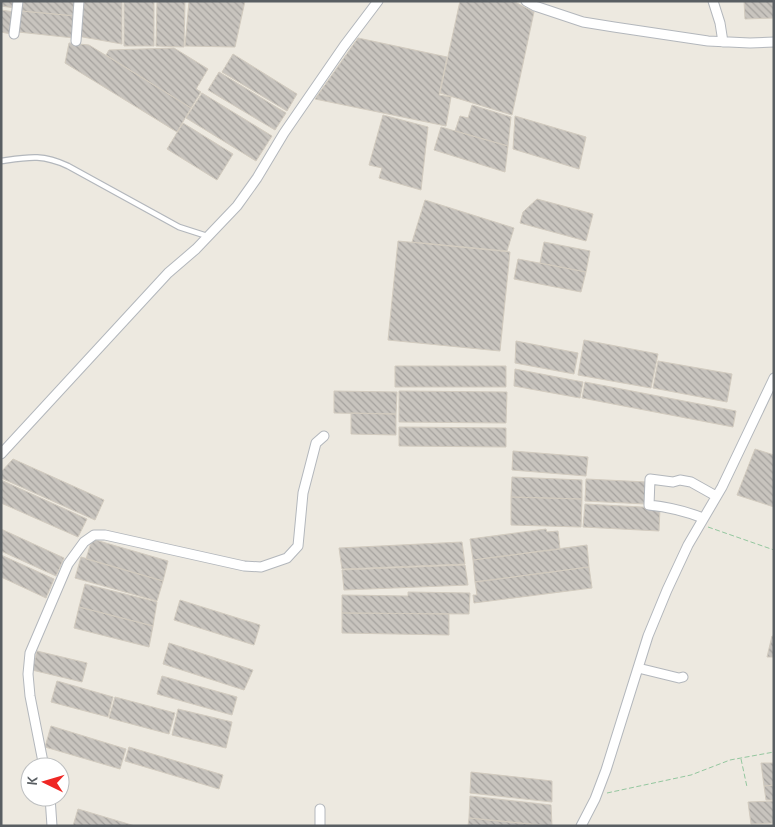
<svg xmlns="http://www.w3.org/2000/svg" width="775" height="827" viewBox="0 0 775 827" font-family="Cabin,sans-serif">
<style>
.building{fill:url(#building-back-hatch);stroke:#d2cbbf}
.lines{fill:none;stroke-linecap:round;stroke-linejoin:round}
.service-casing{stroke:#b3b7bc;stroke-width:7}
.minor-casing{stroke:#b3b7bc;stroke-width:11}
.path{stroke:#94c79f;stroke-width:1;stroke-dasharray:5 2.5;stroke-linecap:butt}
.service{stroke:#fff;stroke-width:4.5}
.minor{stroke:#fff;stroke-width:9}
</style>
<defs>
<pattern id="building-back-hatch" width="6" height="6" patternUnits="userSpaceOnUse" patternTransform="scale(1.25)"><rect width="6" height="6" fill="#c8c4be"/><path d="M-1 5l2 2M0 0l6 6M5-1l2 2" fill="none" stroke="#a5a29e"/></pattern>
</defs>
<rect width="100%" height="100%" fill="#ede9e0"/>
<!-- building -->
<path class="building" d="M1 1H16L15 8 1 6Z
M21 1H78L76 16 21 11Z
M81 1H122V44L77 36Z
M124 1H154V46H124Z
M157 1H185L184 47 156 46Z
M189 1H245L235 47 185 46Z
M460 1H513L534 12 512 115 440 93Z
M744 1H774V18L745 19Z
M1 10 14 12 11 34 1 32Z
M21 11 76 16 74 38 18 32Z
M358 38 447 57 439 95 451 97 446 126 315 99Z
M69 43 89 45 191 108 177 132 65 63Z
M174 48 208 69 196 89 201 92 191 108 106 55 109 50Z
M233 54 297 94 287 111 222 72Z
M219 72 286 113 275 130 208 90Z
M202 93 272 136 256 161 186 118Z
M472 105 511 117 508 146 455 131 460 116 468 118Z
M383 115 428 127 421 190 379 178 382 168 369 165Z
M515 116 586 137 579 169 513 149Z
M183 123 233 154 217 180 167 149Z
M441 127 508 146 505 172 434 150Z
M537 199 593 214 586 241 520 223 523 212Z
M425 200 514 228 507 251 412 242Z
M398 241 510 252 500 351 388 340Z
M544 242 590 251 586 272 540 263Z
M518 259 586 272 581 292 514 279Z
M584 340 658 354 651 388 578 375Z
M516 341 578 353 574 374 515 363Z
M658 361 732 374 727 402 653 388Z
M395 366H506V387H395Z
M515 369 583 382 580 398 514 386Z
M585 382 736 411 733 427 582 398Z
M334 391 397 392 396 414 334 413Z
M399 391 507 392 506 423 399 422Z
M351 413 396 414V435L351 434Z
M399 427 506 428V447L399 446Z
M755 449 774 455V507L737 495Z
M513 451 588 457 586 476 512 470Z
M13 459 104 500 95 520 1 478V472Z
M512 477 582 480V499L511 497Z
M586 479 647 482 646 504 585 501Z
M1 480 87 519 78 537 1 503Z
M511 497 582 499 581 527 511 525Z
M585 504 660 508 659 531 583 527Z
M1 529 64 558 56 576 1 551Z
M546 529 547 532 558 531 560 549 473 560 470 539Z
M92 539 168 561 163 581 86 559Z
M462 542 465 564 342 569 339 548Z
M587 545 589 567 475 582 473 560Z
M1 555 54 579 46 598 1 577Z
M81 557 163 581 157 601 75 578Z
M465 565 468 585 344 590 342 570Z
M589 567 592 588 474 603 473 595H477L475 582Z
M85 584 157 602 153 626 79 607Z
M408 592 470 593 469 614 342 613V595L408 596Z
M180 600 260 625 254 645 174 620Z
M79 607 153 626 149 647 74 628Z
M342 613 449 614V635L342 633Z
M772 636H774V657H767Z
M169 643 253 670 244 690 163 664Z
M37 651 87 663 82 682 32 670Z
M162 676 237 697 232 715 157 694Z
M57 681 113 697 108 717 51 702Z
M115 697 175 713 169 734 109 718Z
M178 709 232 722 226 748 172 735Z
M51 726 126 749 120 769 45 747Z
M129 747 223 775 219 789 125 761Z
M761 763H774V785L764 786Z
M471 772 552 781V802L470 793Z
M774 785V800H766L764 786Z
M470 796 551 805 552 826 469 818Z
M774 801V823L751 824 748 802Z
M78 809 135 826H73Z
M469 818 548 826H468Z"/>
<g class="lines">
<defs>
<path id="service" d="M1 161C29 157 42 154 68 166L179 227 207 236"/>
<path id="minor" d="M526 1 535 6 583 22 614 27 708 41 750 43 774 42
M713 1 720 23 723 42
M14 34 18 1
M76 41 79 1
M1 454 168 273 196 249 237 206 257 178 284 133 344 46 378 1
M703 518C685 511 669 507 649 505L650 479 673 482 680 480 691 482 716 496
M638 668 679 678 683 677
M44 767 30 696 28 674 30 653 68 564 84 542 94 535H105L244 566 261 567 287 558 298 546 303 493 316 443 324 436
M50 797 52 826
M320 826V809
M581 826 595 799 606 770 648 636 667 590 688 545 722 487 774 378"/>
</defs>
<!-- service casing -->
<use href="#service" class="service-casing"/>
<!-- minor casing -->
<use href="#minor" class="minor-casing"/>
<!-- path -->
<path class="path" d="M708 527 774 550
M741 759 747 787
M607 793 691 775 730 760 774 752"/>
<!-- service -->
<use href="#service" class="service"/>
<!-- minor -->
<use href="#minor" class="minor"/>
</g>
<!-- border -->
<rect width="775" height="827" fill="none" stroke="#595e62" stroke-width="5"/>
<!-- north arrow -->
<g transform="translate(45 782) rotate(275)"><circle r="24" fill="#ffffff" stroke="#bdbfc0"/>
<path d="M0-4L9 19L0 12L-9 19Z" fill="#ef2724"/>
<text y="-8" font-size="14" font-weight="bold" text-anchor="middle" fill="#595e62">K</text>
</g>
</svg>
